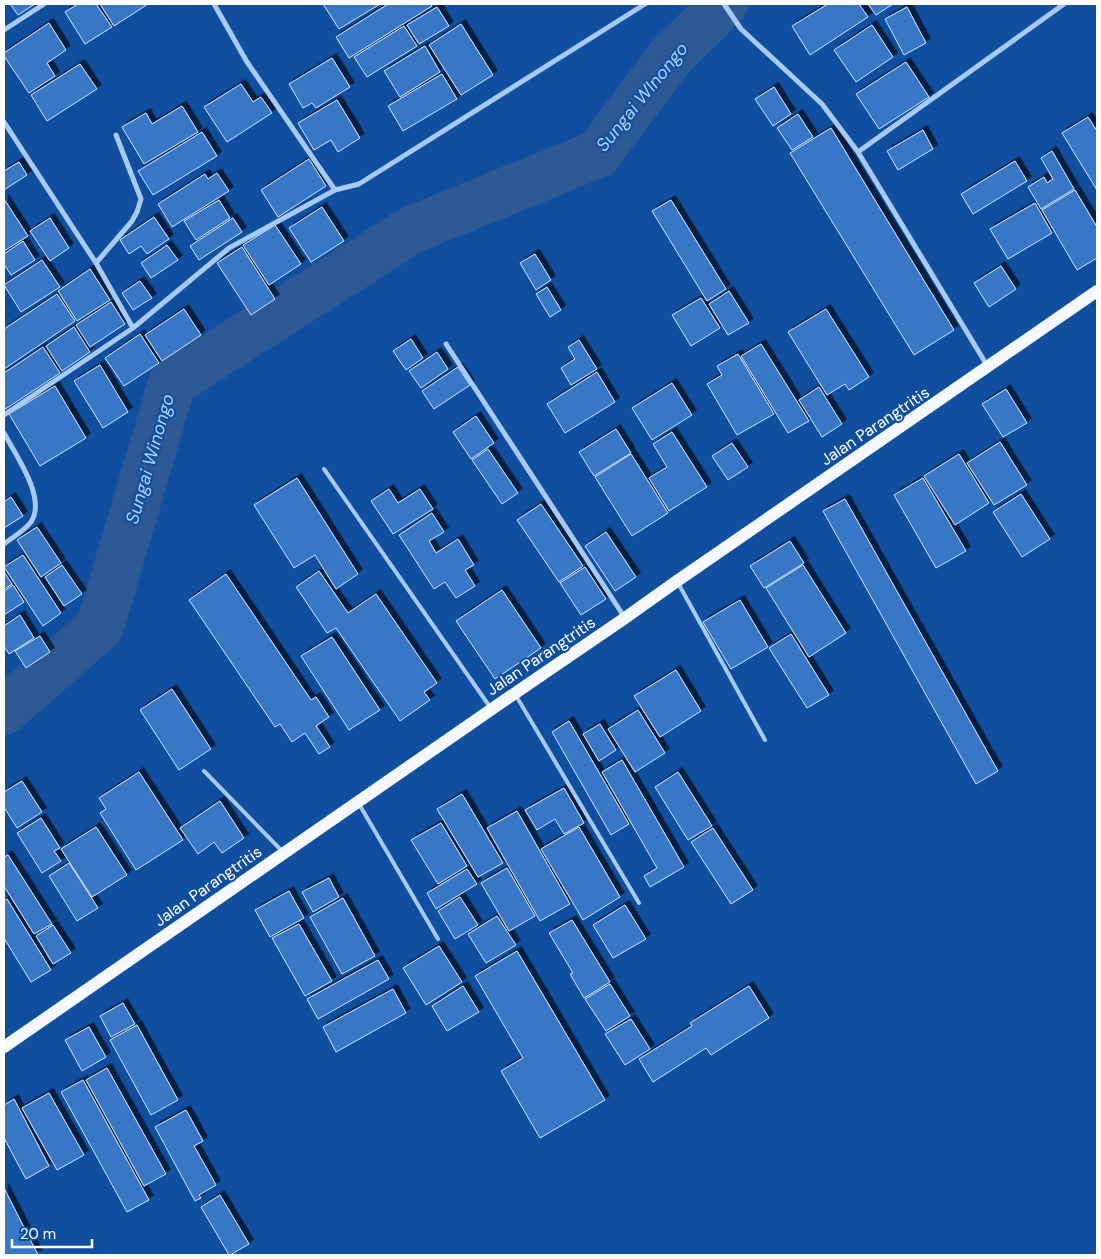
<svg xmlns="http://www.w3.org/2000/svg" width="1101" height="1259" viewBox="0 0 1101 1259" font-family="'DM Sans',sans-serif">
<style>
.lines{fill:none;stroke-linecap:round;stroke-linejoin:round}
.river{stroke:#2c5894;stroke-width:48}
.building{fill:#3977c6;stroke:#d0e5fe;filter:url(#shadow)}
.service{stroke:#a7caf5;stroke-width:4}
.minor{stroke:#a7caf5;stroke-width:5}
.primary{stroke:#f5f9ff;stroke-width:12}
.labels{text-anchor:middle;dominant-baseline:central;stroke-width:4;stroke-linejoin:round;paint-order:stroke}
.street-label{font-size:16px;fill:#fff;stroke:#104e9f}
.water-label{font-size:18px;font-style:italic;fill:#b4d4fb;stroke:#104e9f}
</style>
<defs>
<filter id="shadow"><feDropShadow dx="4.5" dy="-4.5" stdDeviation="0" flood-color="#0009"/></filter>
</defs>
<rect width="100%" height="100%" fill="#104e9f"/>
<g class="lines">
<!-- river -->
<path class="river" d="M4 711 100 627 172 383 411 230 598 154 671 56 724 4"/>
</g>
<!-- building -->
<path class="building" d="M10 4H35L18 15Z
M78 4H96L112 27 85 44 65 12Z
M100 4H148L114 26Z
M323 4H380L339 29Z
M388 4H430L432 6 349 58 336 37Z
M828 4H859L868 17 810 55 792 26Z
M868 4H893L876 15Z
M437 7 449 26 419 44 407 25Z
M907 7 926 43 904 55 885 19Z
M49 23 66 50 47 63 55 76 29 93 4 56V53Z
M461 24 493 75 461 95 429 45Z
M872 25 893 57 856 82 834 50Z
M404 26 417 46 367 77 354 57Z
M425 46 440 72 400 97 384 71Z
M332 58 350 87 316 108 312 103 303 108 289 84Z
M906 62 929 97 879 129 856 94Z
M80 64 97 89 47 121 31 95Z
M442 74 457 99 403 131 388 106Z
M241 84 253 102 261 97 272 113 227 142 204 107Z
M774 87 791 114 773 126 755 99Z
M337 100 360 138 338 152 331 140 314 150 298 123Z
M182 106 198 132 144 164 122 127 146 113 152 124Z
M798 114 813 137 792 150 777 128Z
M1088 117 1097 131V190L1062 133Z
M831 128 954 330 914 355 790 153Z
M923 130 933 149 898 170 887 151Z
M202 132 217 156 153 195 138 171Z
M1052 151 1074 189 1041 209 1028 187 1044 177 1047 183 1053 179 1041 158Z
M309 159 326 186 278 217 261 190Z
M1015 161 1027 181 973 214 961 194Z
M19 162 27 175 4 190V171Z
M217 173 229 191 172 227 158 204 205 174 208 179Z
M1075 190 1097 227V258L1077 270 1042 210Z
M4 199 28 236 4 251Z
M219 200 230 218 196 240 184 221Z
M671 200 726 289 707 301 652 211Z
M1035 203 1052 233 1008 259 990 229Z
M322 207 344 241 311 262 289 228Z
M154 217 169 239 147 254 141 246 129 254 120 240Z
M50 218 69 248 50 261 30 231Z
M233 218 242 232 199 260 190 246Z
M275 225 301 264 269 285 243 245Z
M23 241 35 260 11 275 4 264V254Z
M167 245 178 260 151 278 141 263Z
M242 247 275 299 251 315 217 263Z
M535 254 551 280 536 290 520 263Z
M42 260 60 287 21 312 4 285Z
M1001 266 1016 289 989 307 974 283Z
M90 269 110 300 77 321 58 291Z
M140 281 152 298 133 310 122 293Z
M547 287 561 310 550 317 536 294Z
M729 291 749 323 728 335 709 304Z
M57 294 75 321 4 369V329Z
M701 298 720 328 691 346 672 315Z
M111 302 125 324 90 347 76 325Z
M184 309 201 335 162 361 145 335Z
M826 309 869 377 849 390 845 384 827 395 788 332Z
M74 327 90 352 62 371 46 346Z
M140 334 159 363 124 386 105 358Z
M411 339 423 358 406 370 393 351Z
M579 340 597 369 571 385 561 368 575 359 568 347Z
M761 344 809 421 788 433 741 356Z
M43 347 60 373 4 410V373Z
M437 352 448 369 421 388 409 371Z
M738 354 774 414 737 435 707 384 722 375 717 366Z
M100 365 128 412 103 428 74 381Z
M458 367 470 385 434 409 422 391Z
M597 372 615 402 565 433 547 404Z
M672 383 692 415 652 440 632 408Z
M55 386 86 438 40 466 9 414Z
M819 387 842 424 822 437 799 400Z
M1006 389 1027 423 1003 437 982 404Z
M476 416 494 443 471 459 453 432Z
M616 429 631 453 594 476 579 452Z
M672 432 707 487 669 511 649 478 667 467 653 444Z
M1000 442 1027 485 994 505 967 463Z
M732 443 748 467 728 480 712 456Z
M488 449 518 493 502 504 472 460Z
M631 454 668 513 632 536 595 477Z
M959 454 989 503 955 525 924 476Z
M297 478 358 574 336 589 315 555 294 568 254 505Z
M923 478 966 551 936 568 894 495Z
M389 489 398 503 420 489 433 509 393 534 371 501Z
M1021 494 1050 539 1022 557 993 512Z
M11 497 23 516 4 528V502Z
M845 499 998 771 976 784 823 511Z
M541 504 583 566 559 582 517 520Z
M432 513 444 532 429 541 436 553 458 539 474 565 465 570 475 586 456 598 445 582 434 589 399 535Z
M37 527 61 563 41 577 17 540Z
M606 532 636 577 615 591 585 546Z
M790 541 804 563 764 588 750 566Z
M23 555 61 613 43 626 4 567Z
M62 565 82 594 64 606 45 577Z
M803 565 846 633 809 657 766 588Z
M585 567 606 599 581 615 560 583Z
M319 571 348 613 376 594 437 683 424 692 430 700 400 721 336 628 327 633 296 587Z
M4 572 12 584 4 589Z
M226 574 311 700 316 697 329 717 316 726 330 747 319 754 305 733 292 742 280 724 275 727 189 600Z
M13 585 24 602 4 615V591Z
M502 590 541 648 495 679 456 621Z
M740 600 768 647 731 669 703 622Z
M20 615 34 638 9 654 4 646V626Z
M791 634 829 695 807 708 769 648Z
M40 636 50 652 26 668 15 651Z
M332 637 380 710 349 730 301 656Z
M676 670 701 711 660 737 634 696Z
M172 689 211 749 179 770 140 710Z
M638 710 665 753 635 772 608 729Z
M569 721 629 824 611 835 552 732Z
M600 724 616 750 599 761 583 734Z
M622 760 684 867 650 887 644 876 657 868 602 772Z
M139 772 183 840 136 870 100 813 106 809 99 798Z
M678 772 712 826 688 840 655 787Z
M22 781 42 812 17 828 4 807V792Z
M564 788 584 823 564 834 555 819 537 830 525 810Z
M462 794 503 863 478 877 437 809Z
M220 801 244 838 222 853 214 842 198 854 180 828Z
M517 811 570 904 540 921 487 828Z
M41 818 60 848 54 851 61 861 42 873 17 833Z
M441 823 467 866 438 884 411 840Z
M96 827 127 875 92 897 61 849Z
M579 827 620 897 583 920 541 849Z
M713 828 753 890 731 904 691 842Z
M8 855 52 924 34 934 4 886V857Z
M69 863 98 908 77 921 49 876Z
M507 868 535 916 509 931 481 883Z
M467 869 477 884 436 909 427 893Z
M329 878 339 897 313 912 302 892Z
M289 891 304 918 270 937 255 910Z
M460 897 478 925 455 939 438 911Z
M343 898 375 956 342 974 310 917Z
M7 899 51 970 31 982 4 938V901Z
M625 905 646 939 613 958 593 925Z
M497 916 516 945 486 963 468 934Z
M572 920 610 982 584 998 570 974 573 973 549 933Z
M299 924 332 981 305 996 272 938Z
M53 925 71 953 53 964 36 936Z
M439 946 462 982 426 1005 403 968Z
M517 951 605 1100 540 1138 501 1071 523 1058 475 976Z
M378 960 389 979 318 1019 307 999Z
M610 984 630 1016 606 1031 585 999Z
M463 986 479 1012 447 1031 432 1006Z
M749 986 769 1018 711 1055 706 1048 653 1082 639 1059 692 1026 690 1023Z
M393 989 406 1013 336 1052 323 1027Z
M123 1003 135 1024 111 1037 100 1016Z
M631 1019 650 1049 625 1065 605 1034Z
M137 1025 178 1100 151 1115 110 1040Z
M89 1027 106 1057 82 1071 65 1040Z
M107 1068 166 1174 144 1186 86 1080Z
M83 1080 149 1200 127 1212 61 1092Z
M49 1093 84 1155 57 1170 22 1108Z
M14 1099 49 1166 26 1179 4 1138V1105Z
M186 1110 203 1141 194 1146 216 1185 199 1195 201 1198 195 1201 155 1127Z
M4 1188 38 1255H4Z
M220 1195 249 1244 230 1255H229L201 1207Z"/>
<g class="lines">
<!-- service -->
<path class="service" d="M324 469 490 707
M678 583 765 740
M515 694 639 903
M204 771 282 851
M359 804 438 939"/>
<!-- minor -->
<path class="minor" d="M214 4 247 62 335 190
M724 4 741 29 822 104 858 152 988 367
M4 30 44 4
M4 122 96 263 133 328
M858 152 1064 4
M96 263 132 221 137 212 141 199 116 135
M446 344 625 618
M4 415 133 328 229 248 335 190 359 184 645 4
M4 433C15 454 47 498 31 522 24 531 13 537 4 544"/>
<!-- primary -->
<path class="primary" d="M4 1047 505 700 625 618 677 581 1097 291"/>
</g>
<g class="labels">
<!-- street labels -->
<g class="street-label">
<text transform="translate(875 426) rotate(-34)">Jalan Parangtritis</text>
<text transform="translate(541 656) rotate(-34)">Jalan Parangtritis</text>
<text transform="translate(208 886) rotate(-35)">Jalan Parangtritis</text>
</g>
<!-- water labels -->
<g class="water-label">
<text transform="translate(642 97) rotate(-51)">Sungai WInongo</text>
<text transform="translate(150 459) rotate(-74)">Sungai Winongo</text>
</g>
</g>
<!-- border -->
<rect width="1101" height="1259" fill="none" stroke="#ffffff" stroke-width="10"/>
<!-- scale -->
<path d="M12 1239v8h80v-8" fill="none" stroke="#ffffff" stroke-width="2.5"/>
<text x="20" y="1239" font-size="15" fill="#ffffff" stroke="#104e9f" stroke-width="4" paint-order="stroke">20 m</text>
</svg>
